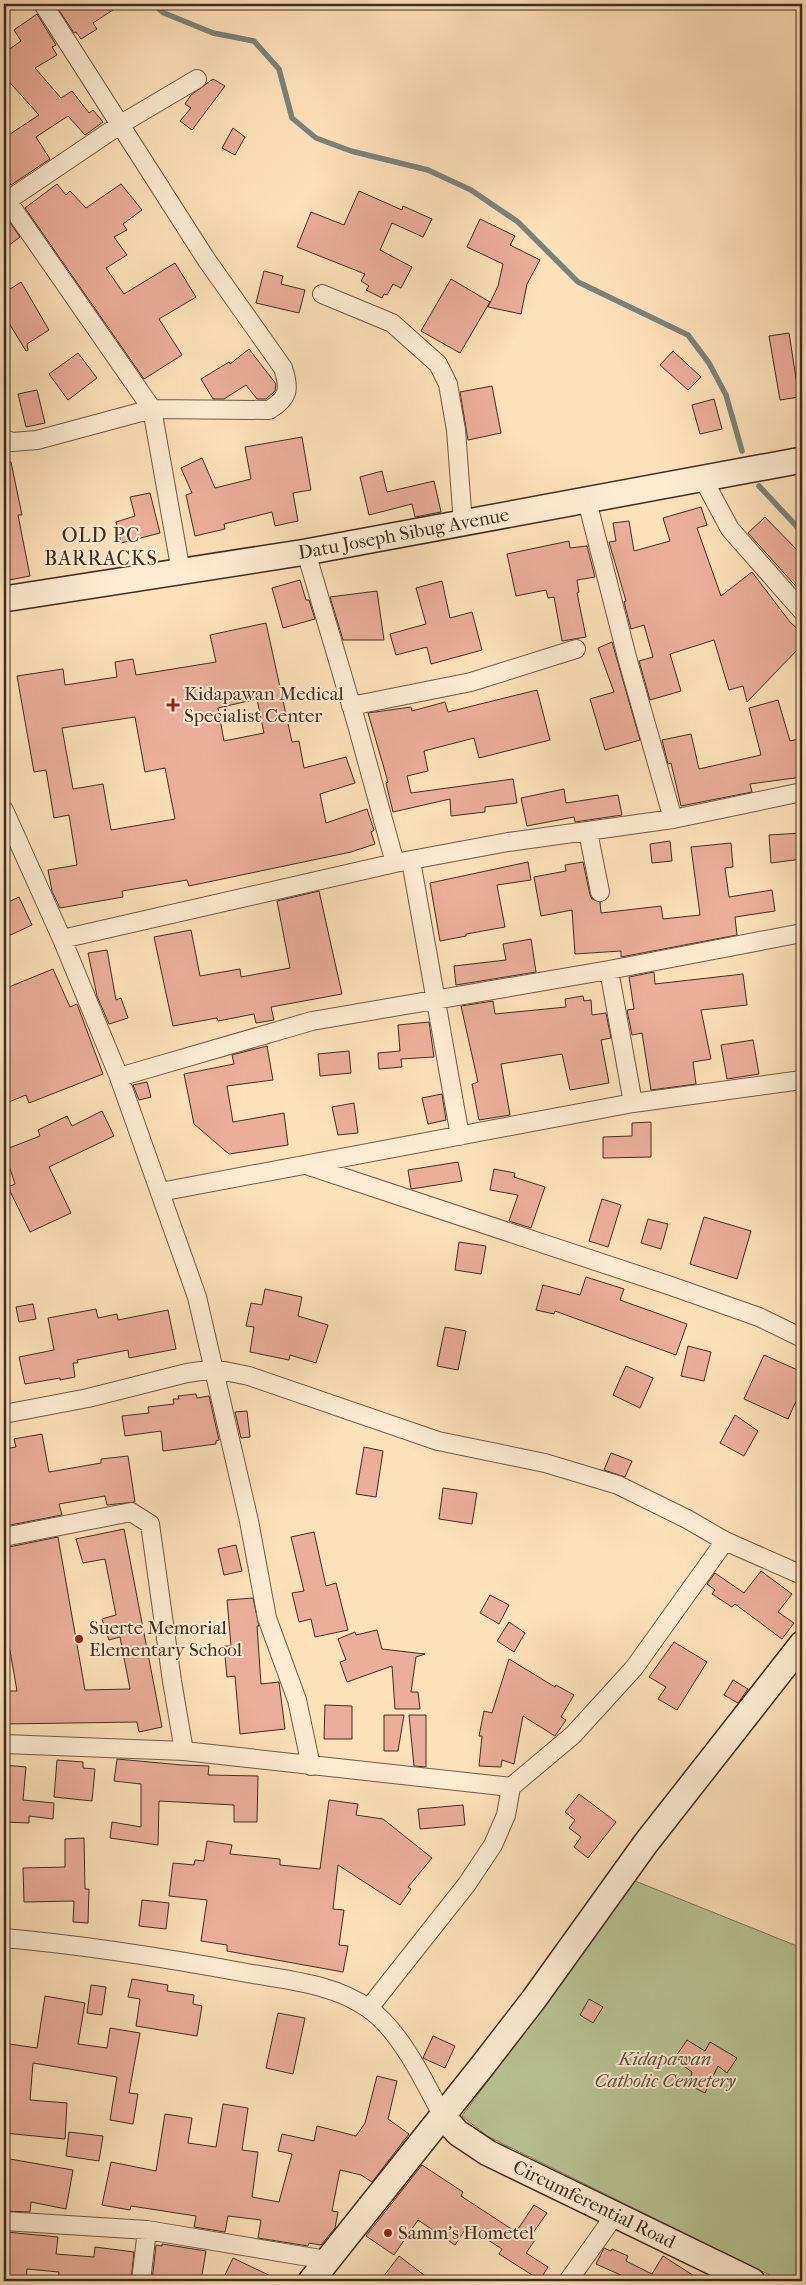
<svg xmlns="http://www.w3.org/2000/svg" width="806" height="2285" viewBox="0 0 806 2285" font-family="'IM FELL French Canon',serif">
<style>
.green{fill:#b9c495;stroke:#7e785b}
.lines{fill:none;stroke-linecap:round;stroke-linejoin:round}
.stream{stroke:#7a8379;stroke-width:5.5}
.building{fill:#ebae9a;stroke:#422c21;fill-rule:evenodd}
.street-casing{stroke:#715947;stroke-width:20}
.secondary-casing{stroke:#422c21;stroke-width:28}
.street{stroke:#feecd2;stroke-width:18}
.secondary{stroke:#feecd2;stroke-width:25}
.poi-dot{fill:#8f2418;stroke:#feecd2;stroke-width:2}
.labels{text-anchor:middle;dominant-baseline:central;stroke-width:4;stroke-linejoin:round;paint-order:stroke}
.street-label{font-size:19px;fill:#422c21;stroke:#feecd2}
.poi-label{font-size:19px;fill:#422c21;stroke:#feecd2;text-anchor:start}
.park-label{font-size:19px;font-style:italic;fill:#60523e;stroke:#feecd2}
.neighbourhood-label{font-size:20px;letter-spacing:1px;fill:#422c21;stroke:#feecd2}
</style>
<rect width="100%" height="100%" fill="#fde1ba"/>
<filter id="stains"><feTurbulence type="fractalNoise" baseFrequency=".004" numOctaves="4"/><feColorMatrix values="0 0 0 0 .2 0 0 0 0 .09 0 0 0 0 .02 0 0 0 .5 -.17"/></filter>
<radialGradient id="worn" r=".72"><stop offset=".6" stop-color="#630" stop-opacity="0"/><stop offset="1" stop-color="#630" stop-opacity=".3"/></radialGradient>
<!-- green -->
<path class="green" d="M635 1881 802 1948V2281H782L487 2136 462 2116Z"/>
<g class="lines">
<!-- stream -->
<path class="stream" d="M153 4 164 13 213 33 254 41 279 69 292 118 316 138 351 151 428 170 471 190 518 222 578 282 688 335 709 363 726 395 742 451
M759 486 802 532"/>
</g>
<!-- building -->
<path class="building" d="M55 4H122L93 23 97 29 81 39 76 32 74 33Z
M37 14 56 45 52 47 57 55 35 68 61 98 72 91 89 113 93 110 103 122 85 135 68 116 36 137 50 159 11 185 4 174V138L39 115 4 76V53L21 41 14 30Z
M213 79 225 86 192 130 180 121 191 108 185 104 191 95Z
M233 128 245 137 235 155 222 148Z
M57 184 66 195 70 191 86 208 121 184 142 210 123 224 127 230 114 237 127 255 106 268 124 294 175 263 196 297 159 319 182 355 144 379 25 208Z
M359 191 402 210 403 206 432 219 423 237 392 223 380 250 412 267 401 288 393 284 387 295 384 294 382 298 366 290 369 286 361 281 365 274 297 247 311 212 344 225Z
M480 219 515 236 510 245 540 260 527 284 521 314 488 307 498 286 503 264 467 247Z
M9 221 20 237 4 249V225Z
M264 271 283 276 281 284 305 290 299 313 256 303Z
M451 279 490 302 460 353 421 331Z
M21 282 49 330 27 344 28 350 26 351 4 315V293Z
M789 333 799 397 780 400 769 336Z
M249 349 276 384 275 391 266 399H257L246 385 224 399H213L201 379 229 362 230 364Z
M673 351 701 377 688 390 660 365Z
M78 353 97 378 68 400 49 374Z
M492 386 501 433 468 440 460 392Z
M37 390 45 423 26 427 18 394Z
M714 399 722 429 700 434 692 405Z
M302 437 311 490 293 493 298 521 275 526 272 512 224 524 225 529 195 536 186 495 192 493 181 468 202 458 215 488 251 479 245 447Z
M11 462 22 515H18L30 576 4 581V463Z
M382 471 387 492 434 481 441 512 415 517 412 504 369 515 360 477Z
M150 493 160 533 121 543 116 522 135 516 130 497Z
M701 507 707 525 697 528 721 596 752 572 790 622 802 633V645L747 702 743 686 729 690 714 640 670 654 681 691 650 700 639 661 653 657 644 625 631 629 624 602 626 601 609 542 616 541 613 523 629 521 634 551 670 541 663 518Z
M765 517 802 555V593L748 533Z
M569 541 570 548 587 546 595 577 577 580 579 592 577 593 586 637 562 641 554 597 548 598 546 590 516 596 507 554Z
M300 580 306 600H309L315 619 283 628 272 588Z
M442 581 450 618 472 612 482 650 431 664 427 647 396 655 390 634 426 624 416 588Z
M377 591 384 640H343L330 597Z
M266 623 292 742 299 741 304 768 346 757 355 783 320 794 326 823 367 809 374 830 371 832 375 844 351 852 189 886 187 880 122 891 123 897 60 908 52 891 48 870 77 865 69 815 54 818 46 770 34 772 17 676 63 669 65 685 117 677 115 662 133 659 136 675 216 662 210 635ZM257 699 264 733 224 741 218 708ZM135 717 145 772 165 768 175 819 111 830 103 784 73 789 62 728Z
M612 642 640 740 605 750 590 699 614 692 598 648Z
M537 690 550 740 479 758 474 738 424 751 428 771 407 776 411 793 513 779 517 803 485 807V812L451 816 450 799 393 812 386 783 388 782 368 713 411 707 412 711 445 702 448 712Z
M778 700 790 741 802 738V777L750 784 752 792 681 806 671 763 668 764 662 740 691 734 699 769 761 755 749 708Z
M564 789 566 803 618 795 622 815 575 822 574 817 527 826 521 798Z
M802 833V859L771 863 769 835Z
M670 841 672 861 652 863 650 844Z
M731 843 733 867 725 868 729 897 772 890 775 911 735 917 737 935 621 957V951L575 954 572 910 541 916 534 877 566 871 565 865 583 862 590 895 592 899 600 902 601 913 661 906 663 919 700 915 691 847Z
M528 862 531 880 497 885 505 927 466 934V936L440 941 430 883Z
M319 891 342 994 271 1007 274 1020 256 1023 254 1014 218 1021 217 1018 173 1026 154 937 191 930 200 976 240 969 241 977 290 968 277 901Z
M19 897 32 925 4 938V904Z
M531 939 536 972 456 985 454 966 506 960 503 944Z
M107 950 116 1000 121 998 128 1018 109 1024 97 996 88 953Z
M53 969 70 1007 77 1004 103 1074 29 1103 26 1095 4 1104V989Z
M654 972 655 984 743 974 747 1005 701 1010 711 1059 693 1062 696 1084 651 1090 642 1033 632 1035 627 1010 634 1009 629 977Z
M583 996 584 1001 591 1000 592 1015 606 1013 611 1038 601 1040 609 1083 570 1090 562 1054 501 1064 510 1115 479 1120 472 1084 478 1082 461 1006 493 1001 495 1014 566 1007 565 999Z
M429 1022 434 1057 401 1059 402 1067 379 1069 378 1053 400 1051 398 1025Z
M753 1040 759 1074 727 1079 721 1045Z
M267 1046 273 1080 227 1086 233 1122 284 1113 288 1145 229 1154 194 1124 184 1074 234 1064 232 1055Z
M349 1051 351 1073 320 1076 318 1054Z
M147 1082 151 1097 139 1100 133 1085Z
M442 1094 446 1120 428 1124 422 1098Z
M354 1103 358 1133 338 1135 332 1107Z
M102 1111 114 1136 49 1167 71 1213 30 1232 8 1187 15 1184 4 1150 40 1136 38 1130 67 1116 72 1126Z
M651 1122V1157L603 1158V1137L632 1136V1123Z
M458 1162 462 1181 411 1189 408 1170Z
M494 1169 515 1173 514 1177 545 1187 531 1228 509 1221 518 1195 490 1190Z
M602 1199 621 1205 608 1247 589 1241Z
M704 1217 751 1231 737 1279 690 1264Z
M648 1219 668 1224 661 1249 641 1243Z
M459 1242 486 1246 481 1274 455 1270Z
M586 1277 624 1289 620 1300 687 1324 676 1355 555 1311 554 1314 536 1310 543 1285 580 1295Z
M265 1289 302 1297 298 1316 328 1325 316 1363 290 1355 289 1360 250 1352 254 1327 246 1326 251 1303 262 1305Z
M33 1304 36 1319 19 1322 16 1307Z
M96 1309 98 1318 117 1314 118 1320 168 1310 176 1349 129 1358 128 1350 77 1360 78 1363H73L75 1377 60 1380V1378L25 1384 19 1357 54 1350 48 1318Z
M445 1327 466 1331 458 1370 437 1366Z
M688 1346 711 1352 704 1381 681 1376Z
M764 1355 802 1372V1388L788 1419 744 1399Z
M626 1366 653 1378 640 1408 613 1395Z
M196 1394 197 1398 209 1396 219 1440 216 1441V1444L163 1451 161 1431 125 1436 122 1416 149 1413 148 1407 174 1404 173 1399H179L178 1396Z
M247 1411 250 1437 241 1438 235 1412Z
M735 1415 758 1431 744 1456 720 1443Z
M42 1434 49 1472 101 1463V1459L128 1456 135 1502 107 1505 105 1496 59 1504 62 1515 5 1526 4 1449 16 1447 14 1439Z
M364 1447 383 1451 376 1497 356 1494Z
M611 1453 632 1461 625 1477 604 1470Z
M443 1488 477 1493 472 1524 439 1519Z
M124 1529 162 1727 139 1732 137 1722 4 1724V1691H17L9 1645 4 1646V1551H9V1547L58 1537 85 1690 130 1689 120 1637 109 1640 102 1619 116 1615 105 1559 83 1563 76 1539Z
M314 1532 326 1586 336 1583 348 1630 315 1637 311 1619 299 1622 292 1593 304 1591 291 1537Z
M236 1545 242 1571 224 1575 218 1549Z
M761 1571 792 1594 778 1612 794 1623 782 1639 735 1604 732 1607 712 1594 715 1590 707 1584 715 1573 744 1593Z
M490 1595 509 1605 499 1624 480 1613Z
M253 1598 259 1626H257L261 1684 279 1682 285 1729 240 1734 235 1676 227 1677 224 1646H231L227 1600Z
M509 1622 525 1633 514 1652 497 1641Z
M377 1630 382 1649 425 1654 416 1657 411 1692H418L420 1709H395L392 1666 347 1682 340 1662 346 1660 338 1639 355 1632 356 1635Z
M674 1642 707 1662 677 1710 658 1699 666 1687 649 1677Z
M509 1659 555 1687 556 1685 574 1695 561 1717 566 1720 555 1736 523 1716 514 1764 502 1760 501 1767 479 1766 482 1736H479L484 1711 492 1713Z
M733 1680 748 1689 738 1703 724 1695Z
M325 1705 352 1706V1739H324Z
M384 1715H404L398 1751H384Z
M409 1715H426V1767L414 1766Z
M117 1759 182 1765 209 1766 208 1775 258 1776 257 1822H234V1805L159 1801 158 1845 110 1838 112 1822 141 1827V1784L114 1781Z
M57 1760 83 1762V1768L95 1769 92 1801 54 1797Z
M4 1765 26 1767 23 1800 54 1803 53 1819 29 1816V1823L4 1822Z
M579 1794 616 1822 588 1858 574 1847 581 1837 569 1828 575 1820 565 1812Z
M329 1800 358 1804 356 1815 383 1819 432 1858 408 1887 411 1889 400 1905 338 1865 333 1909 344 1910 339 1945 348 1946 343 1972 227 1951V1945L201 1941 207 1900 169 1896 173 1863 194 1865 195 1860 204 1861 207 1841 232 1845 230 1854 280 1859V1865L320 1869Z
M463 1805 465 1825 420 1829 418 1809Z
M84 1838 85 1889H89L88 1923 73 1922 74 1901 24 1902 23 1868 65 1867V1839Z
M142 1900 169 1903 166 1929 139 1926Z
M132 1979 168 1985 167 1991 194 1995 193 2004 202 2006 197 2036 136 2026 140 1999 128 1997Z
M91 1985 106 1987 102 2015 87 2013Z
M45 1996 85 2003 78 2044 107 2048 110 2028 140 2033 129 2093 138 2094 133 2124 110 2120 117 2077 33 2063 30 2100 67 2103 65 2139 4 2133V2080L9 2044 37 2048Z
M589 1999 603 2007 593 2023 580 2015Z
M278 2013 305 2018 293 2074 266 2068Z
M433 2036 455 2046 445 2068 423 2058Z
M687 2040 705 2051 710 2042 737 2058 727 2073 718 2066 705 2093 689 2085 692 2072 674 2059Z
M377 2076 397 2081 388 2119 409 2134 372 2182 361 2175 340 2170 332 2211 338 2212 335 2228 321 2245 309 2243 308 2246 258 2238 261 2220 228 2216 225 2232 194 2227 196 2216 131 2206 130 2210 102 2205 111 2162 156 2171 165 2114 192 2118 188 2143 216 2147 223 2104 248 2108 242 2150 258 2152 252 2197 279 2202 292 2154 278 2151 282 2134 314 2141 317 2126 356 2136 365 2123Z
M69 2132 103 2136 99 2161 66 2156Z
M4 2158 73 2170 66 2209 31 2202 30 2212 4 2211Z
M422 2165 463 2192 461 2196 516 2232 534 2205 547 2213 530 2237 535 2240 526 2253 548 2267 540 2280 499 2254 502 2249 471 2229 470 2230 466 2228 455 2245 418 2220 394 2255 366 2236Z
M6 2232 58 2237 56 2254 94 2257 95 2247 134 2252 131 2281 90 2278V2281H58L59 2272 27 2269 26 2281H6Z
M162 2244 206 2251 201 2281H152L156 2245 162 2246Z
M604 2248 611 2251 612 2249 628 2256 626 2261 652 2274 663 2256 702 2281H623L625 2277 596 2264Z
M399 2256 432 2281H380Z
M233 2258 281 2281H222Z"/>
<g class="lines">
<defs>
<path id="street" d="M4 196 152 409 181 572
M4 203 121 124 197 79
M322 294 392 323 438 364 448 384 456 430 463 524
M4 439 12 442 37 440 152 409 269 410C289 398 290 389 283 368L206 259 43 4
M703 479 730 529 802 611
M587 501 628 661 673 819
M306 552 357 725 395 863
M351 706 471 682 576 649
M4 810 62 939 119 1077 312 1021 609 970 802 933
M588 832 600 892
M411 861 460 1136
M62 939 395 863 508 842 673 819 802 792
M609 970 633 1103
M119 1077 197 1297 249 1521 267 1618 297 1700 311 1766
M309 1166 671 1286 759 1317 802 1338
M160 1192 633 1103 802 1080
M4 1414 88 1398 187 1373 215 1369 249 1376 438 1441 545 1463 618 1485 687 1519 725 1541 802 1575
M4 1537 131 1512 150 1524 172 1681 184 1751
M4 1744 184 1751 511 1787 573 1735 634 1668 725 1541
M4 1938C85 1945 166 1958 247 1973 287 1980 335 1984 369 2009 400 2030 426 2084 443 2117
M369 2008 467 1884 493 1845 506 1815 511 1787
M4 2221 147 2230 327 2260
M141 2281 147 2230
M568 2281 615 2215"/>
<g id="secondary">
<path id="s1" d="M4 599 306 552 802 460"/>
<path id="s2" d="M443 2117 458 2133 488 2153 752 2281"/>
<path d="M311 2281 483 2065 534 1999 646 1843 802 1644"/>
</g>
</defs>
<!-- street casing -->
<use href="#street" class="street-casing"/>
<!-- secondary casing -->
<use href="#secondary" class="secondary-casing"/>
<!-- street -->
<use href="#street" class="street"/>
<!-- secondary -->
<use href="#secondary" class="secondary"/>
</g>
<!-- markers -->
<g class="poi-dot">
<path d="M170.5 697.5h5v5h5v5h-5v5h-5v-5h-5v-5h5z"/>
<circle cx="79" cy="1639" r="5"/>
<circle cx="388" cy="2233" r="5"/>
</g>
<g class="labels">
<!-- street labels -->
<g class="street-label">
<text stroke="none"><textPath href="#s1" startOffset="405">Datu Joseph Sibug Avenue</textPath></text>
<text stroke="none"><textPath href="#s2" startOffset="176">Circumferential Road</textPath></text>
</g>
<!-- poi labels -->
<g class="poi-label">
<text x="184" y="694">Kidapawan Medical<tspan x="184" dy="22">Specialist Center</tspan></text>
<text x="89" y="1628">Suerte Memorial<tspan x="89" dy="22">Elementary School</tspan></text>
<text x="398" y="2233">Samm's Hometel</text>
</g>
<!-- park labels -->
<g class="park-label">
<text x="665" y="2059">Kidapawan<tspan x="665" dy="22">Catholic Cemetery</tspan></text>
</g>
<!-- neighbourhood labels -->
<g class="neighbourhood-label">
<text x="101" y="535">OLD PC<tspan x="101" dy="23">BARRACKS</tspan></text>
</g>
</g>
<!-- margin -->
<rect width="806" height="2285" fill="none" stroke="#fde1ba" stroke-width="20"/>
<rect x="5" y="5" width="796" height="2275" fill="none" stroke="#422c21" stroke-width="2.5"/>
<rect x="10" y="10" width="786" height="2265" fill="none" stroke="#422c21"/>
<rect width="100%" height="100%" filter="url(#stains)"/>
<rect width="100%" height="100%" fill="url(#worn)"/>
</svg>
